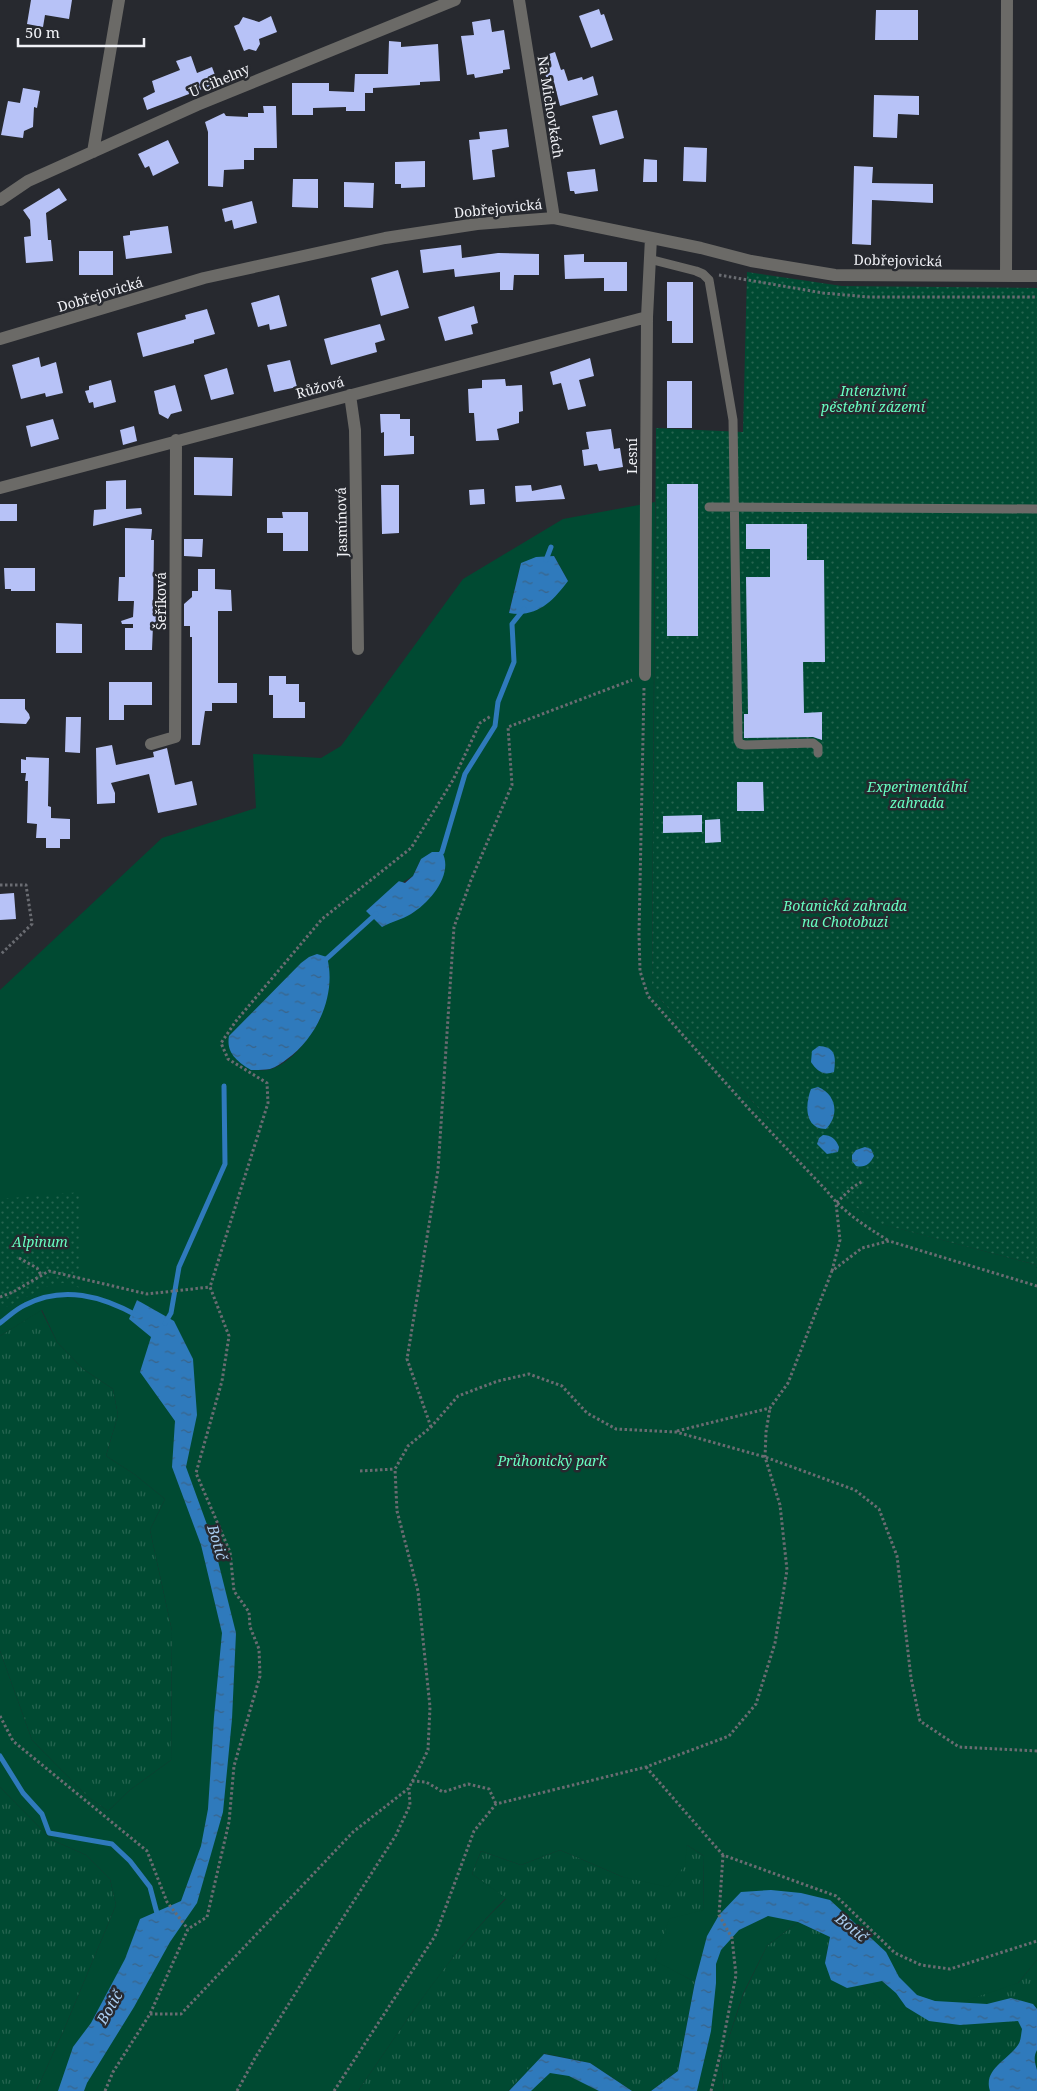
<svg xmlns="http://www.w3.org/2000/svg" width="1037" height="2091" viewBox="0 0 1037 2091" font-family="'Noto Serif',serif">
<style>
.grass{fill:url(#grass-tufts)}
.park{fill:#004a32;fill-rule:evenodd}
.garden{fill:url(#garden-dots)}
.water{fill:url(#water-ripples)}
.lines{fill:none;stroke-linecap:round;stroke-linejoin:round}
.stream{stroke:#2f7abc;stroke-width:5}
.building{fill:#b7c2f7}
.path{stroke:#6a6c72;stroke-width:3;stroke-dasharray:2.5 2.5;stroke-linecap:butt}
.service{stroke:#6b6a67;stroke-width:9}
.minor{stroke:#6b6a67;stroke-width:12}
.labels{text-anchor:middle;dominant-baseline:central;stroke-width:5;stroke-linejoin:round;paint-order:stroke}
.street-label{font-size:14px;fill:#f0f1f6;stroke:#27292f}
.park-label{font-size:14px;font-style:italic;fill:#67fec1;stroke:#27292f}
.water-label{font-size:15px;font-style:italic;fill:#aacdf0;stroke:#27292f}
</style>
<defs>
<pattern id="grass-tufts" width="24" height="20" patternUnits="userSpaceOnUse" patternTransform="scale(1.25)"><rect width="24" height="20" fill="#004a32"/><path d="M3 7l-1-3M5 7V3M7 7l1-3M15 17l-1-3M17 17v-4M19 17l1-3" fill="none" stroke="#266550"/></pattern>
<pattern id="garden-dots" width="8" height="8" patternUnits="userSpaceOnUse" patternTransform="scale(1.25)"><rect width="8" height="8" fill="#004a32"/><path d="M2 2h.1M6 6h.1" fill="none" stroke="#266550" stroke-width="1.8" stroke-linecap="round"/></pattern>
<pattern id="water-ripples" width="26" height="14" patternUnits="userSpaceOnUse" patternTransform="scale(1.25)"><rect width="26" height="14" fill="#2f7abc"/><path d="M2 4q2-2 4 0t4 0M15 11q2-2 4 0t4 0" fill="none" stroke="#3a6489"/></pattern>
</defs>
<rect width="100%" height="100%" fill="#27292f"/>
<!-- grass -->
<path class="grass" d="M41 1310 57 1342 83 1369 113 1389 118 1415 106 1456 134 1474 165 1499 150 1530 172 1631 171 1760 130 1790 108 1811 87 1796 32 1740 0 1651V1336Z
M0 1787 52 1840 86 1855 110 1879 116 1905 63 2032 36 2091H0Z
M687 1845 704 1856 703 1910 655 1960 695 1982 678 2071 651 2091H632L590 2063 543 2053 508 2091H358C404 2025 447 1955 506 1899L472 1874 481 1851 521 1865 560 1850 623 1877Z
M798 1922 830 1937 825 1963 847 1988 861 1984 875 1993 1018 1983 1037 1960V2091H724L721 2062 743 1995 767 1946Z"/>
<!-- park -->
<path class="park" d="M655 502 652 990 835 1193 882 1224 1037 1265V1960L1018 1983 953 2005 897 2012 862 1984 847 1988 831 1980 825 1963 830 1937 798 1922 767 1946 743 1994 721 2062 724 2091H651L678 2071 695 1982 655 1961 669 1919 703 1910 704 1856 687 1845 685 1865 668 1887 623 1877 560 1850 521 1865 481 1851 472 1874 506 1898C448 1955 404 2025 358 2091H36L63 2032 116 1905 110 1879 86 1855 52 1840 0 1787V1651L32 1740 87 1796 108 1811 130 1790 171 1760 172 1631 150 1530 165 1499 134 1474 106 1456 118 1415 113 1389 83 1369 57 1342 42 1310 0 1336V990L162 838 256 808 253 754 321 758 341 746 463 579 563 519ZM554 556 568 581 509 612 521 563ZM421 859 412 914 366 911 393 888 413 876ZM321 1017C311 1036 293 1062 271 1069 265 1071 257 1070 251 1070Z
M542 2053 590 2063 632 2091H508Z"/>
<!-- garden -->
<path class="garden" d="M747 272 842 286 1037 288V1265L881 1224 835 1193 652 990 656 428 743 432Z
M81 1192V1288L63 1283 50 1285 0 1310V1199Z"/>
<!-- water -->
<path class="water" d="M554 556 568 581C553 601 537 618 509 613L521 563 536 557Z
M432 852H442C454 873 431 902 411 914 403 919 391 922 382 927L366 911 399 881 405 883 413 876 421 859Z
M317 954 327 957C337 994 317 1038 287 1059 282 1063 276 1067 270 1069 264 1070 257 1070 251 1070 237 1061 226 1053 229 1036L301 963 309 957Z
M819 1046C836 1047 836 1057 834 1072 823 1076 817 1071 811 1062L812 1051Z
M818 1087C836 1094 840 1115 826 1129 804 1129 805 1104 811 1089Z
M823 1135C831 1135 836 1139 839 1147L838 1152 827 1154 817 1144 819 1138Z
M865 1147 871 1149 874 1156C870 1164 865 1168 856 1166L852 1161V1155L856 1150Z
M137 1300 174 1321 193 1359 197 1415 186 1467 213 1541 236 1633 232 1719 223 1812 197 1903 170 1942 134 2007 87 2083 84 2091H58L73 2047 91 2023 125 1959 140 1919 181 1901 201 1846 208 1809 214 1717 222 1633 201 1545 172 1467 175 1421 140 1372 151 1337 129 1319Z
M771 1890 801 1893 830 1900 886 1952 899 1977 917 1995 935 2001 987 2004 1011 1998 1033 2004 1037 2009V2050C1033 2057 1035 2063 1037 2070 1037 2076 1037 2085 1037 2091H990C983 2069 1007 2061 1018 2045 1021 2041 1021 2034 1022 2029L1018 2021 960 2025 929 2021 906 2007 896 1993 882 1981 847 1988 831 1980 825 1963 830 1937 798 1922 768 1916 739 1930 721 1950 716 1964V1983L711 2031 697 2091H651L678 2071 695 1982 707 1936 719 1915 741 1892Z
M544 2054 590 2063 632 2091H599L569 2076 550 2073 531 2091H509Z"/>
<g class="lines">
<!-- stream -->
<path class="stream" d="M546 560 551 547
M438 857 442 852 465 774 495 726 498 702 514 662 512 624 524 609
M323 962 376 914
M0 1323C8 1317 16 1309 25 1305 63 1285 102 1296 138 1316
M165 1323 171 1313 179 1267 225 1164 224 1086
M0 1756 23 1793 42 1814 49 1833 112 1844 130 1861 150 1887 158 1917"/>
</g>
<!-- building -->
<path class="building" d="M31 0H72L69 19 45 15 43 27 27 24Z
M599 9 601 15 604 14 613 40 591 48 579 16Z
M876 10H918V40H875Z
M271 16 277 32 259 39 260 44 256 51 249 49 244 51 234 26 239 24 243 17 259 22Z
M490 19 492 32 504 30 510 69 503 70V73L475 78 474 74 467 75 461 36 474 35 472 22Z
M389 41 401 42V47L438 44 440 81 420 82V85L373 88V93H365V111H346V107L313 108V115H292V83H329V91L354 92 355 74H388Z
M555 52 561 70 564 69 568 81 582 77 583 80 593 76 598 95 560 106 554 82 548 83 540 57Z
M191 56 197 73 212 67 218 83 147 110 143 98 155 92 152 81 180 70 176 61Z
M23 88 40 91 37 108 34 107 33 127 24 131 23 138 1 135 8 101 20 103Z
M874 95 919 96V115L898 114 897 138 873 137Z
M263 106H276L277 148H254V160H244V169L224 170 223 187 208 186V132L205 122 224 113 226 116 248 117V113H264Z
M617 110 624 138 600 145 592 116Z
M507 129 509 147 492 150 495 177 473 180 469 140 480 139 479 132Z
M168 140 179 163 153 176 149 166 145 168 138 154Z
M684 147 707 148 706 182 683 181Z
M644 159 657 160V182H643Z
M425 161V187L401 188V184H395V162Z
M854 166 873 167 872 183 933 184V203L872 200 871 245 852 244Z
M595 169 598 191 575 194 574 191H570L567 172Z
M293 179H318V208L292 207Z
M344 182 374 183 373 208 344 207Z
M59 188 67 200 46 213 48 240H51L53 261 26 263 24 237 31 236 30 220 23 210Z
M252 201 257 223 234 229 232 220 225 222 222 209Z
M168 226 172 253 126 259 123 236 130 235V231Z
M461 245 462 258 498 253 539 254V275H514L513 290H500V272L455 277 454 269 423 273 420 250Z
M79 251H113V275H79Z
M584 254V262H627V291H604V278L565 279 564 255Z
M398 270 409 308 381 316 371 278Z
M667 282H693V343H672V321H667Z
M279 295 287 326 270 330 269 324 258 327 251 303Z
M474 306 478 323 471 325 473 334 445 341 438 317Z
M207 309 215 334 194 340V343L143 357 137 333 186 319 185 315Z
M380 324 385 340 375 343 377 352 331 365 324 339Z
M39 357 41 367 56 362 63 393 46 397 45 393 21 399 12 365Z
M590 358 594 376 579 380 586 406 568 410 561 383 553 385 550 372Z
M290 360 297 387 274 392 267 365Z
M227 368 234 394 211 400 204 375Z
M505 379 506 386 522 385 523 411 519 412V423L497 429 499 440 476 441 474 413H469L468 389 482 388V380Z
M111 380 116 402 94 408 93 402 89 403 85 391 89 390V386Z
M667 381H692V428H667Z
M175 385 182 411 171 414 168 419 159 414 154 391Z
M380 414H400V419H410V436H414V454L384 456V432L381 433Z
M53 419 59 439 31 447 26 426Z
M134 426 137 441 123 445 120 430Z
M611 429 614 449 620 448 623 467 599 471 597 464 584 466 582 450 589 449 586 432Z
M194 457 233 458 232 496 194 495Z
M126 480V509L141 508 142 514 93 526 94 510 106 509V481Z
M667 484H698V636H667Z
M381 485H399V533L382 534Z
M531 485 532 491 561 485 565 499 516 502 515 486Z
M484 489 485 504 470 505 469 490Z
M0 504H17V521H0Z
M282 512H308V551H283V533H267V518H283Z
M746 524H807V560H824L825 662H803L804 713 822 712V740L813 737 744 738V714H748L746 577H770V549H746Z
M125 528 152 529 151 540H154L153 612 167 608V625H153L152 650H125V628H133V624H122L121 621 133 617 134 601H118L119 577H125Z
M184 539H203L202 557 184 556Z
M4 568H35V591H11V589H5Z
M198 569H215V589L231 590 232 611H218V683H237V703H212V711H205L200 745H192V637H190V626H184V604L192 597V591H198Z
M56 623 82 624V653H56Z
M269 676H286V684H299V702H305V718H273V695H269Z
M109 682H152V705H124V720H109Z
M0 699H25V709L29 714 30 718 26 724 0 723Z
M66 717H81L80 753 65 752Z
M112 745 116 765 154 757 153 752 167 748 175 785 192 781 197 805 158 813 149 774 111 783 115 793V803L97 804 96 748Z
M26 757 49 758 48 806 51 807V818L70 819V839H60V848H46V838H36L37 824 27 823 28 781H25L26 773H21V759L26 760Z
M737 782H763L764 811H737Z
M702 815V832L663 833V816Z
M720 819 721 842 705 843V820Z
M14 893 16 919 0 920V894Z"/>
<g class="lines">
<!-- path -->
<path class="path" d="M719 275 823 293 869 297H1037
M644 688 639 934 640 971 648 996 749 1109 826 1190C845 1214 864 1225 889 1241
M0 885H26L32 924 0 955
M19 1258 37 1268 41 1275
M832 1271 840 1240 836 1203 853 1187 863 1181
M0 1297 13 1292 49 1271 147 1294 210 1287
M431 1427 407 1359 438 1170 454 927 471 880 512 785 508 727 632 680
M677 1431 770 1408 788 1383 832 1271 862 1248 889 1241 1037 1286
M360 1471 395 1469
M0 1716 13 1741 147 1851 167 1902 188 1929
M646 1767 723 1855 836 1896 895 1953 921 1965 950 1969 1037 1941
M412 1781 426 1782 443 1792 468 1784 489 1789 496 1804
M150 2014H181L353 1832 409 1788 428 1750 430 1707 418 1591 397 1511 395 1469 408 1446 431 1427 458 1396 498 1381 529 1374 562 1386 587 1413 616 1429 676 1432 765 1457 855 1490 879 1509 897 1556 911 1678 920 1721 959 1747 1037 1751
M105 2091 113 2072 150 2014 188 1929 207 1917 229 1822 234 1766 260 1676 259 1649 250 1627 249 1612 234 1591 230 1552 196 1473 222 1381 229 1336 210 1287 268 1103 267 1083 228 1059 221 1043 236 1021 322 919 411 848 453 780 480 723 491 716
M237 2091 255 2058 318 1957 396 1835 410 1805 409 1788
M334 2091 435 1936 474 1831 496 1804 646 1767 729 1736 756 1704 775 1643 787 1570 780 1505 765 1457 766 1432 770 1408
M711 2091 721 2051 736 1975 732 1938 719 1915 723 1855"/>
<!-- service -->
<path class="service" d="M649 259 696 271 703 274 709 280 733 420 738 740 740 744 745 745 813 743 818 747V753
M709 507 1037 509"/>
<!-- minor -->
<path class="minor" d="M519 0 554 218
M93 152 119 0
M0 200 28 181 197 105 455 0
M1006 276 1007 0
M0 339 204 278 385 238 477 224 554 218 701 248 751 261 835 275 1037 276
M350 395 355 430 358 649
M0 488 647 317
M645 675 647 317 651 238
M151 744 175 737 176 440"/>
</g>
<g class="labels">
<!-- street labels -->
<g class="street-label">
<text transform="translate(219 80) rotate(-23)">U Cihelny</text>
<text transform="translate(551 107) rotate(81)">Na Michovkách</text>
<text transform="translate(498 208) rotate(-6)">Dobřejovická</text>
<text transform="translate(898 260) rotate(1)">Dobřejovická</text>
<text transform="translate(100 294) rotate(-17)">Dobřejovická</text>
<text transform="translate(320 387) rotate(-15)">Růžová</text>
<text transform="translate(631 456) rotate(-90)">Lesní</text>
<text transform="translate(341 522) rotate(-91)">Jasmínová</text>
<text transform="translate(160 601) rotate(-90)">Šeříková</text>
</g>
<!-- park labels -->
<g class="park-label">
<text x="873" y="390">Intenzivní<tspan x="873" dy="16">pěstební zázemí</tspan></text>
<text x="917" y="786">Experimentální<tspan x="917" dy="16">zahrada</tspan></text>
<text x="845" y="905">Botanická zahrada<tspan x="845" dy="16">na Chotobuzi</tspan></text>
<text x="40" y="1241">Alpinum</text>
<text x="552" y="1460">Průhonický park</text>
</g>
<!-- water labels -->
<g class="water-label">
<text transform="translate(218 1542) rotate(73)">Botič</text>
<text transform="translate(852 1927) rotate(39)">Botič</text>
<text transform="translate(109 2007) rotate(-60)">Botič</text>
</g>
</g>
<!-- scale -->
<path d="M18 38v8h126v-8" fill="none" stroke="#f0f1f6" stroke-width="2.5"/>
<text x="25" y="38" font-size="15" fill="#f0f1f6" stroke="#27292f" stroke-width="4" paint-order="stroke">50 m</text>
</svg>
